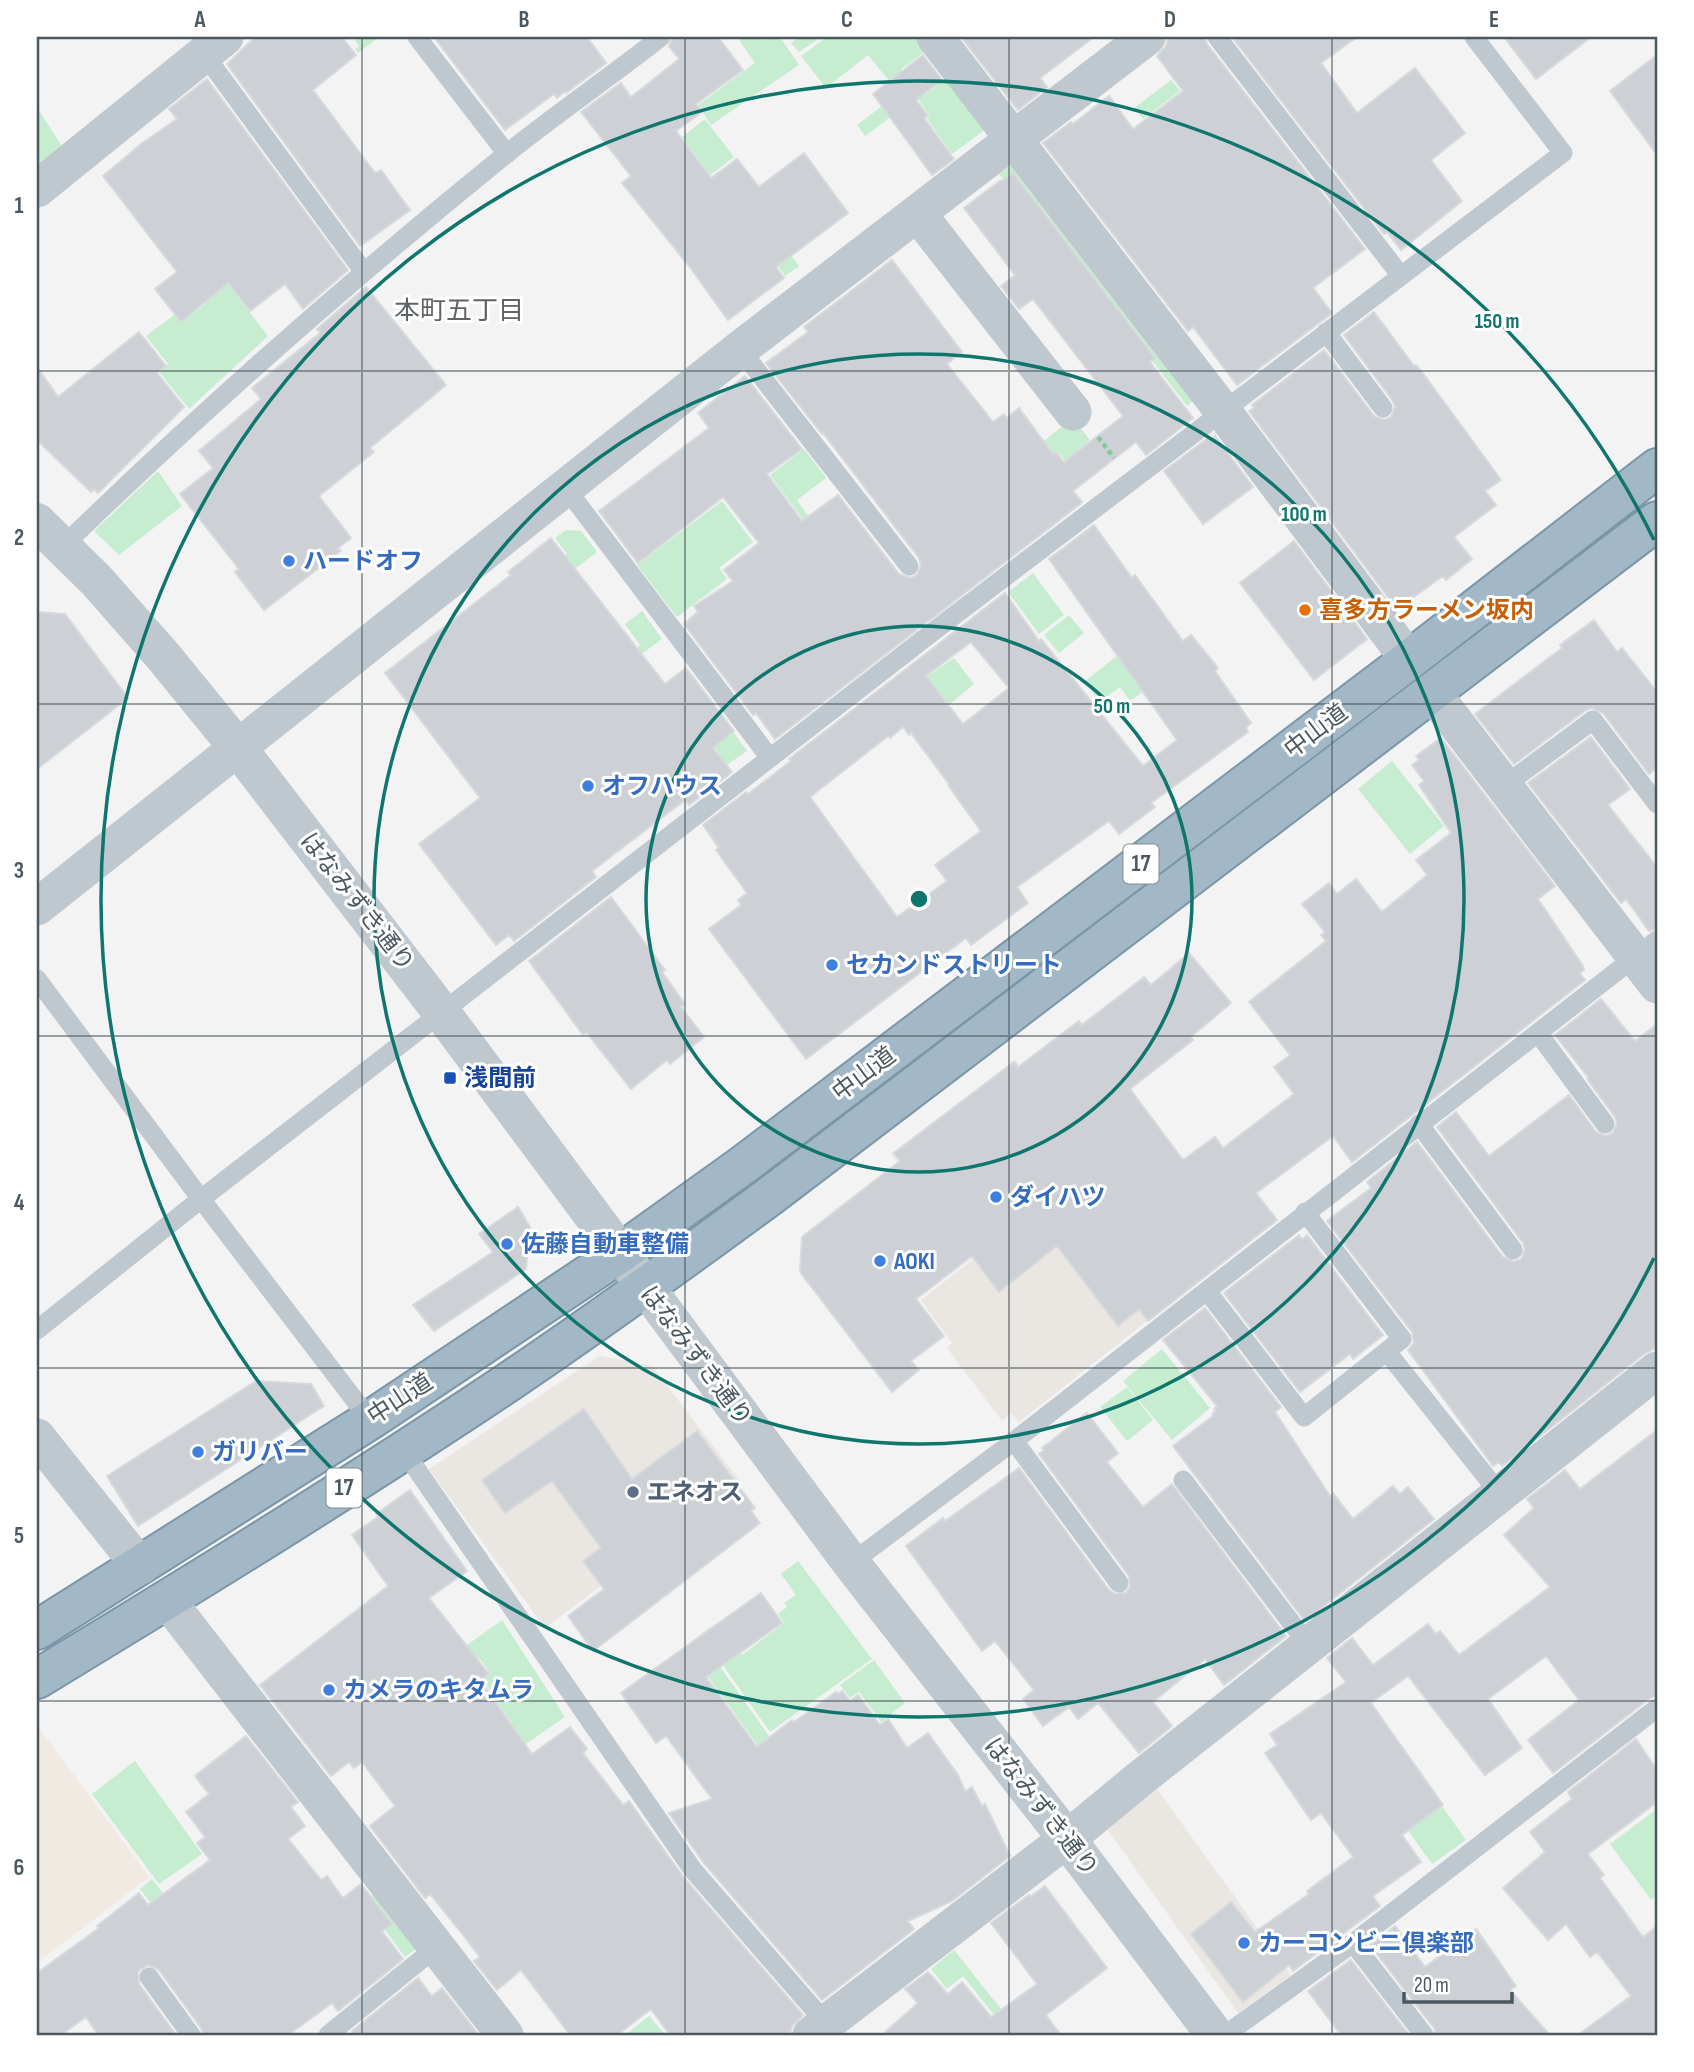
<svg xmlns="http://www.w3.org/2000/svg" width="1694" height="2072" viewBox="0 0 1694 2072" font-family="'Sofia Sans Condensed','Noto Sans JP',sans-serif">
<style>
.commercial{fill:#eae6e1}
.green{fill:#c6edcf}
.sand{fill:#f1eae3}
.building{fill:#cdd0d4;stroke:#d7dadd;stroke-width:2;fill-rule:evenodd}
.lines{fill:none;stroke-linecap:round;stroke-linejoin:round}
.trunk-casing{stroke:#7a97a9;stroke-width:42}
.path{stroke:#80c99a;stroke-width:4.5;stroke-dasharray:5 3.5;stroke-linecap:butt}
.service{stroke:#bfc8ce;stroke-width:19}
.minor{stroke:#bfc8ce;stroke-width:37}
.tertiary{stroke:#bfc8ce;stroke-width:38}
.trunk{stroke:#a2b8c6;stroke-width:38}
.grid{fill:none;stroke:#4b585f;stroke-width:2;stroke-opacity:0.55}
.ring{fill:none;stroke:#0f766e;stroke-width:3.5}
.shop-dot{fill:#3f7fe0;stroke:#fff;stroke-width:2.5}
.food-dot{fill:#e8710a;stroke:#fff;stroke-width:2.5}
.transit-dot{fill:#1a4fb4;stroke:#fff;stroke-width:2.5}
.service-dot{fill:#5c6f8a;stroke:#fff;stroke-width:2.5}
.labels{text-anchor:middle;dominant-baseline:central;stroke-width:6;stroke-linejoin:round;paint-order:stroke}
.shield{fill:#fff;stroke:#818a8f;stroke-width:2}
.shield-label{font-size:23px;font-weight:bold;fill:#4b585f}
.shop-label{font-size:24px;font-weight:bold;fill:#366cbe;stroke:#fff;text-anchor:start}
.food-label{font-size:24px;font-weight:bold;fill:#c56008;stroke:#fff;text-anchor:start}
.street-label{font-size:24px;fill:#4b585f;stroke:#fff}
.transit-label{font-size:24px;font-weight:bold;fill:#164399;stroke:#fff;text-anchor:start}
.service-label{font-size:24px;font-weight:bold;fill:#4e5e75;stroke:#fff;text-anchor:start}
.neighbourhood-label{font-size:26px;fill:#5f6467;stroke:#fff}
.centre{fill:#0f766e;stroke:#fff;stroke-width:3.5}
.ring-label{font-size:21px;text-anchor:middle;font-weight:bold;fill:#0f766e;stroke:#fff;stroke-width:6;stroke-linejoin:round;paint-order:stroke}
.neatline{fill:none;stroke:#4b585f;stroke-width:2.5}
.grid-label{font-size:23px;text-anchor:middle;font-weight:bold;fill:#4b585f}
</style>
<rect width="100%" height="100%" fill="#f4f3f3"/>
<!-- commercial -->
<path class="commercial" d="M1015 1060 1182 1283 1184 1292 1019 1422 1011 1413 1002 1421 947 1348 952 1343 921 1300 972 1260 891 1154Z
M600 1356 652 1366 740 1481 545 1628 429 1469Z
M1157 1789 1291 1975 1238 2013 1105 1826Z"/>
<!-- green -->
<path class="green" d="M352 37H379L358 53 355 49 359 46Z
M737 37H760L763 40 769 37H780L799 65 711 125 698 105 755 63Z
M799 37H821L799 52 791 43Z
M827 37H922L931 47 901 69 912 82 916 81 926 94 950 75 989 127 952 154 927 119 930 116 917 98 865 136 857 125 899 93 868 55 826 88 801 56Z
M1171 80 1180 91 1143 119 1134 108Z
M37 107 63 148 37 170Z
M705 119 734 157 686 194 676 181 701 163 682 137Z
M1016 162 1196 399 1187 406 1019 187 1013 191 999 174Z
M762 214 799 266 785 276 765 248Z
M216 269 268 336 189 409 160 373 168 364 146 336 178 312 185 320 205 304 193 288Z
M1073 418 1090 440 1077 451 1094 473 1071 468 1057 451 1047 459 1037 446Z
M804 449 826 478 797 500 808 516 810 529 770 475Z
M158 471 182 506 119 555 94 531Z
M722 501 753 542 719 568 727 579 677 617 637 565Z
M566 530 581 531 597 552 572 571 563 558 567 554 555 538Z
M1033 573 1064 615 1039 634 1008 592Z
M642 611 662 639 639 656 635 650 640 645 625 624Z
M1069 615 1084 633 1059 653 1044 635Z
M1118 655 1145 690 1130 701 1120 687 1100 702 1084 682Z
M954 658 974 684 944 709 925 678Z
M720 714 747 751 727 765 714 747 727 737 714 718Z
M1392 761 1444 826 1410 854 1358 789Z
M1162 1349 1210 1408 1172 1440 1123 1381Z
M1127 1387 1153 1420 1127 1441 1100 1407Z
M798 1561 872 1659 770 1732 701 1634 715 1624 732 1646 734 1645 742 1655 784 1623 778 1614 787 1607 784 1603 796 1595 781 1574Z
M502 1620 565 1717 485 1772 470 1751 511 1722 482 1680 491 1674 479 1658 469 1664 460 1650Z
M714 1658 783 1756 769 1761 701 1667Z
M874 1660 905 1703 881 1722 859 1692 850 1698 840 1685Z
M1406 1756 1466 1840 1432 1864 1389 1804Z
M135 1761 202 1854 159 1884 92 1794Z
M1657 1809V1895L1651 1900 1610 1844Z
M152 1879 195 1935 182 1945 140 1889Z
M374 1894 416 1949 405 1957 385 1930 375 1937 353 1910Z
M954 1950 1013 2024 1006 2030 963 1976 947 1989 931 1969Z
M649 2016 665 2035H625Z"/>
<!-- sand -->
<path class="sand" d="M37 1725 149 1877 37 1963Z"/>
<!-- building -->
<path class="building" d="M255 37H342L356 55 313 90 375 173 381 170 410 210 360 246 227 64Z
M434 37H587L606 63 566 93 565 91 557 98 554 94 505 130Z
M673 37H718L743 70 696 104 702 112 676 131 711 178 737 159 759 187 804 153 848 213 776 267 784 278 728 320 689 266 622 183 631 176 581 112 621 83 631 97 679 59 669 46Z
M961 37H1094L1040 78 1047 87 1018 110Z
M1168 37H1205L1207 44 1365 249 1313 288 1332 313 1237 385 1193 327 1188 331 1043 143 1071 122 1073 124 1109 96 1133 129 1183 91 1157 56 1166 46Z
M1232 37H1357L1321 63 1357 113 1415 68 1465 133 1431 160 1462 201 1401 250 1387 232 1384 234Z
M1504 37H1591L1536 79Z
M923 55 942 80 916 100 928 116 924 118 954 159 932 175 873 94Z
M1657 55V155L1610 91Z
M207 79 348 270 303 309 285 284 250 311 228 283 181 322 155 289 177 272 103 176 141 144 177 119 169 109Z
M1013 173 1155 358 1150 362 1193 418 1146 455 1136 442 1073 491 1082 502 1079 505 775 739 756 713 753 715 684 624 698 612 694 606 733 581 724 570 759 543 723 497 638 563 599 511 709 428 698 413 745 376 802 449 767 474 802 521 838 495 899 574 910 578 917 575 921 565 919 558 823 433 822 434 766 363 808 332 804 327 892 260 962 352 947 364 993 422 1004 414 1007 418 1019 408 1053 454 1056 452 1064 462 1123 416 1033 299 1019 309 1001 286 1015 275 964 208 1001 180 1002 181Z
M366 287 446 385 370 448 374 452 319 496 351 538 338 548 341 551 264 610 235 572 239 569 180 494 213 468 199 451 261 399 252 388 320 333 317 329Z
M1374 312 1414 366 1416 365 1425 376 1501 480 1485 491 1496 505 1454 537 1472 559 1446 580 1443 576 1397 609 1249 411 1254 408 1252 405 1324 350 1374 416 1384 420 1391 417 1395 407 1393 401 1344 335Z
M139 332 166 366 157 373 184 407 98 493 94 489 91 492 37 440V367L58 397Z
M1215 436 1253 487 1203 524 1164 471 1208 438 1210 440Z
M1094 525 1132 578 1135 575 1183 641 1191 635 1218 668 1215 671 1251 723 1246 728 1248 732 1151 803 1155 807 1119 834 1109 821 1017 887 1028 903 971 945 966 938 806 1059 709 929 741 905 738 900 747 893 716 850 719 848 703 825 746 792 748 794 791 761 789 759 1005 593 1039 641 1041 639 1143 766 1177 740 1049 559ZM971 642 1009 688 963 724 926 676ZM903 727 909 735 911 733 949 784 948 785 981 831 935 865 947 881 897 917 810 797 888 736 890 738Z
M551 538 665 684 686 668 734 731 713 748 732 772 689 805 685 800 592 871 596 877 514 941 509 935 496 945 419 844 480 798 385 673 511 575 508 572Z
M1294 541 1367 639 1314 680 1240 583Z
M37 612 65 614 128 698 37 769Z
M1594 620 1617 652 1622 648 1657 692V767L1649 774 1603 713 1592 708 1586 710 1514 764 1475 714 1562 648 1560 645Z
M1591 737 1630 789 1608 805 1657 867V928L1649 931 1626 899 1621 903 1528 783Z
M1441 738 1555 886 1538 899 1583 966 1584 970 1580 973 1585 980 1352 1162 1333 1136 1256 1193 1277 1220 1148 1321 1139 1309 1118 1326 1057 1246 999 1292 972 1256 916 1299 944 1336 911 1361 919 1370 892 1392 800 1272 802 1237 900 1161 894 1153 1014 1062 1018 1067 1079 1021 1082 1025 1144 977 1151 985 1189 953 1231 1003 1191 1037 1193 1040 1130 1089 1183 1160 1215 1137 1223 1148 1294 1094 1274 1067 1290 1055 1249 1002 1326 941 1321 935 1325 932 1302 904 1329 883 1337 894 1356 879 1382 912 1427 875 1416 860 1451 833 1419 785 1424 781 1412 765 1419 760 1416 756Z
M611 897 665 970 662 972 685 1004 681 1007 704 1037 670 1064 667 1060 631 1089 586 1032 583 1035 529 961Z
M1601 999 1635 1041 1657 1024V1347L1644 1354 1502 1466 1499 1462 1493 1466 1408 1350 1414 1343 1412 1332 1327 1221 1371 1188 1367 1182 1417 1142 1503 1257 1514 1262 1521 1259 1525 1249 1523 1243 1437 1127 1456 1112 1489 1156 1569 1095 1596 1132 1606 1136 1613 1133 1617 1123 1615 1117 1587 1079 1588 1077 1555 1035Z
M518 1207 530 1227 526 1269 434 1331 413 1305 493 1252 479 1234Z
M1299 1235 1302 1240 1307 1235 1383 1335 1353 1359 1350 1354 1300 1392 1224 1293Z
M1205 1308 1281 1407 1275 1412 1330 1496 1333 1493 1353 1519 1393 1486 1400 1494 1408 1487 1434 1519 1305 1621 1173 1446 1213 1416 1212 1414 1216 1411 1214 1409 1217 1406 1163 1340Z
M256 1381 311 1384 324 1406 138 1526 107 1476Z
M584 1409 632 1479 697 1431 755 1508 751 1511 760 1523 593 1651 568 1616 604 1589 583 1561 601 1548 552 1481 505 1513 482 1480Z
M1087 1413 1118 1453 1107 1462 1143 1507 1172 1484 1286 1636 1224 1685 1205 1659 1153 1702 1172 1726 1139 1753 1098 1703 1078 1719 1069 1707 1043 1726 1023 1699 1034 1690 995 1641 982 1651 906 1546 943 1518 945 1521 1019 1468 1109 1590 1115 1594 1126 1593 1130 1587 1129 1576 1039 1454 1044 1450 1042 1448Z
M1657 1430V1695L1650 1698 1553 1773 1528 1740 1579 1700 1546 1656 1488 1699 1522 1748 1485 1775 1408 1676 1371 1703 1443 1805 1402 1835 1421 1862 1373 1896 1380 1906 1293 1971 1289 1965 1243 2002 1191 1934 1231 1902 1255 1932 1309 1894 1307 1891 1353 1857 1321 1813 1311 1820 1265 1753 1277 1745 1270 1734 1346 1682 1327 1658 1352 1638 1373 1665 1428 1624 1436 1634 1440 1631 1459 1655 1550 1587 1504 1535 1534 1508 1527 1499 1565 1470 1580 1489Z
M410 1490 467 1571 429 1598 489 1674 480 1680 532 1754 570 1727 587 1749 583 1753 623 1805 629 1801 684 1878 803 2015 792 2026 790 2035H670L651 2009 617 2035H570L521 1970 497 1990 474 1961 480 1957 459 1930 430 1894 425 1898 370 1826 395 1806 362 1762 354 1768 349 1762 331 1776 260 1685 388 1586 352 1535 378 1517 376 1514Z
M761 1593 782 1623 706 1677 757 1747 792 1720 794 1722 836 1692 838 1694 842 1691 850 1701 858 1695 880 1725 888 1719 907 1748 928 1733 958 1775 965 1791 972 1787 982 1806 985 1804 1010 1856 952 1901 908 1921 914 1929 822 2000 703 1862 669 1813 712 1799 666 1736 656 1743 621 1693Z
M246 1736 298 1802 291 1807 305 1826 288 1839 321 1880 327 1876 343 1898 361 1884 392 1924 382 1931 403 1959 338 2011 332 2003 288 2035H203L201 2028 159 1970 148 1965 138 1971 139 1984 176 2035H98L86 2017 61 2035H37V1973L99 1928 97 1926 139 1893 148 1905 210 1860 197 1843 205 1837 186 1812 209 1794 195 1776Z
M1636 1739 1657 1770V1802L1588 1854 1604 1875 1600 1878 1643 1937 1657 1926V2035H1578L1631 1996 1597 1952 1590 1957 1566 1924 1548 1940 1503 1888 1545 1852 1530 1832 1572 1799 1568 1792Z
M1045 1886 1107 1968 1046 2015 1061 2035H882L918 2003 905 1989 928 1972 948 1994 962 1982 991 2017 1037 1984 991 1923 1029 1895 1030 1897Z
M1395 1926 1425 1967 1476 1929 1516 1986 1510 1990 1550 2035H1436L1434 2028 1370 1945Z
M1351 1960 1409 2035H1341L1308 1991Z
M418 1978 432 1996 442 1988 479 2035H355L352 2031Z"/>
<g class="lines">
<defs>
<path id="trunk" d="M37 1630 370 1420 619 1254 743 1165 1409 660 1657 468
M37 1679C195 1583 353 1486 507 1383 596 1323 683 1260 770 1196L1657 521"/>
</defs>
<!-- trunk casing -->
<use href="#trunk" class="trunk-casing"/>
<!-- path -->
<path class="path" d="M1098 437 1114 458"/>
<!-- service -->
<path class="service" d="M417 37 507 154
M1217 37 1401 276
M204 54 364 272
M1326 332 1383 408
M740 349 909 566
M565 487 770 758
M62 547C203 410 352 279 505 155 556 114 610 77 661 37
M1504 786 1593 720 1657 804
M37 979 201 1199 370 1420
M1538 1033 1605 1124
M1419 1124 1513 1250
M1207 1291 1304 1417 1402 1339 1305 1212
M37 1330 201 1199 943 624 1563 153 1474 37
M1387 1352 1500 1494
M1014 1441 1119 1583
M404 1451 693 1870 831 2029
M1183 1480 1309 1646
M851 1563 1014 1441 1657 940
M1353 1943 1424 2035
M149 1977 191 2035
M328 2035 438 1946
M1225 2035 1353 1943 1657 1708"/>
<!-- minor -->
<path class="minor" d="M935 37 1222 410 1409 660
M37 189 225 37
M918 214 1073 412
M1432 692 1657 985
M37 907 740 349 1147 37
M37 1437 140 1566
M167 1600 505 2035
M811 2035 1067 1839 1137 1781 1657 1370"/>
<!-- tertiary -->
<path class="tertiary" d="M37 522 96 580 163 656 238 748 442 1013 851 1563 1067 1839 1215 2035"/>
<!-- trunk -->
<use href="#trunk" class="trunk"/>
</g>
<!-- grid -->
<path class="grid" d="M362 37V2035M685 37V2035M1009 37V2035M1332 37V2035M37 371H1657M37 704H1657M37 1036H1657M37 1368H1657M37 1701H1657"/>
<!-- distance rings -->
<g class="ring">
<circle cx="919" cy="899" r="273"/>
<circle cx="919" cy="899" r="545"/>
<path d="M1654 1258A818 818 0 1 1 1654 540"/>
</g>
<!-- markers -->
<g class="shop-dot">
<circle cx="289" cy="561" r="7"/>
<circle cx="588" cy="786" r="7"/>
<circle cx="832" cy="965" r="7"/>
<circle cx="996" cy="1197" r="7"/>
<circle cx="507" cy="1244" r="7"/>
<circle cx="880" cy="1261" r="7"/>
<circle cx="198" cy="1452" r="7"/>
<circle cx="329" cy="1690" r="7"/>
<circle cx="1244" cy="1943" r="7"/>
</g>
<circle class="food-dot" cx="1305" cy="610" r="7"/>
<rect class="transit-dot" x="443" y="1071" width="14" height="14" rx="3.5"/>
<circle class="service-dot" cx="633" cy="1492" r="7"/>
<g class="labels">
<!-- shield labels -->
<g class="shield">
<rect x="1123.5" y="844.5" width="35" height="39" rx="5"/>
<rect x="326.5" y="1468.5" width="35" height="39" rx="5"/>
</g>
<g class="shield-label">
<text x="1141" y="864">17</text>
<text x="344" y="1488">17</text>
</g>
<!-- shop labels -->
<g class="shop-label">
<text x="303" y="561">ハードオフ</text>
<text x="602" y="786">オフハウス</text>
<text x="846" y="965">セカンドストリート</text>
<text x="1010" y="1197">ダイハツ</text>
<text x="521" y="1244">佐藤自動車整備</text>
<text x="894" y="1261">AOKI</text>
<text x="212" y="1452">ガリバー</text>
<text x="343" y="1690">カメラのキタムラ</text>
<text x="1258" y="1943">カーコンビニ倶楽部</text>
</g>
<!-- food labels -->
<g class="food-label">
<text x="1319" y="610">喜多方ラーメン坂内</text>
</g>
<!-- street labels -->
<g class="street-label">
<text transform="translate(1316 731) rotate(-37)">中山道</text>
<text transform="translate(357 902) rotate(52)">はなみずき通り</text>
<text transform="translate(864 1074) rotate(-37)">中山道</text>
<text transform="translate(696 1356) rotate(53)">はなみずき通り</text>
<text transform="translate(400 1399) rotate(-33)">中山道</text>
<text transform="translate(1041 1807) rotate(52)">はなみずき通り</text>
</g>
<!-- transit labels -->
<g class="transit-label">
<text x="464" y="1078">浅間前</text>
</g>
<!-- service labels -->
<g class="service-label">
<text x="647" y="1492">エネオス</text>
</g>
<!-- neighbourhood labels -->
<g class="neighbourhood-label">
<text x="459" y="311">本町五丁目</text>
</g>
</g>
<circle cx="919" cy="899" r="10" class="centre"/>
<g class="ring-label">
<text x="1497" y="328">150 m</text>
<text x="1304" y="521">100 m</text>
<text x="1112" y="713">50 m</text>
</g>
<!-- border -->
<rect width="1694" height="2072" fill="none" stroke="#ffffff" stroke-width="77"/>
<!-- scale -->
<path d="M1404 1992v10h108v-10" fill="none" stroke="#4b585f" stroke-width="3.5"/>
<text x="1414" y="1992" font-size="21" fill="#4b585f" stroke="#ffffff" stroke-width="5" paint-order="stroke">20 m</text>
<rect x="38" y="38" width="1618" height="1996" class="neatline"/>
<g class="grid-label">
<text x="200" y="27">A</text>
<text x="524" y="27">B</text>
<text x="847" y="27">C</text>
<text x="1170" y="27">D</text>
<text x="1494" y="27">E</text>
<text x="19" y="213">1</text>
<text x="19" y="545">2</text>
<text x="19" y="878">3</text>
<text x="19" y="1210">4</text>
<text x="19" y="1543">5</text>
<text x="19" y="1875">6</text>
</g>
</svg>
